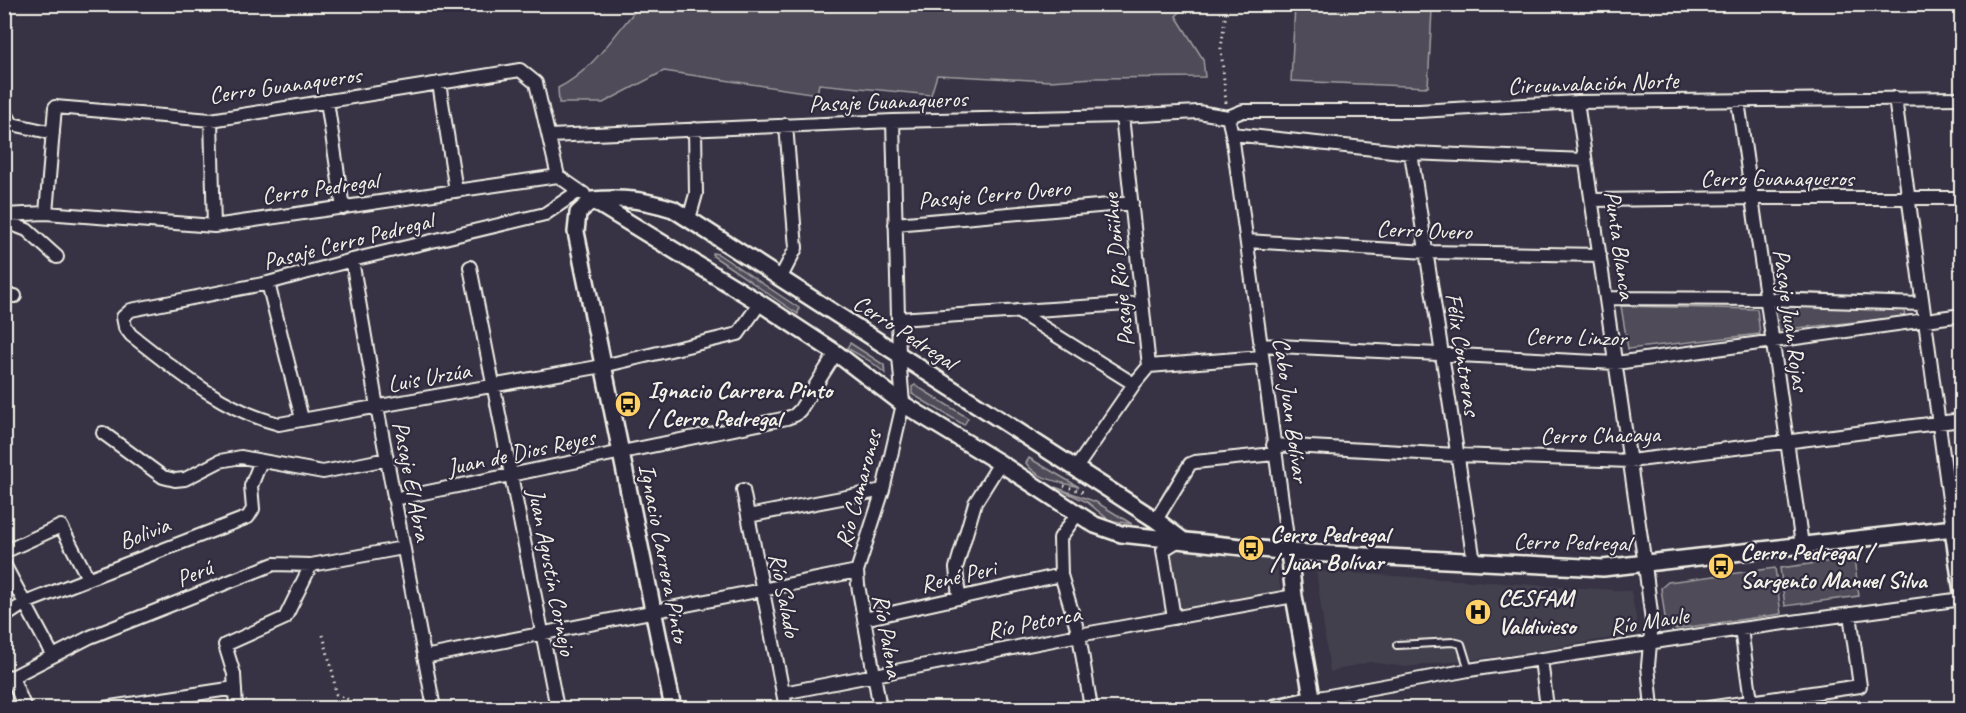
<svg xmlns="http://www.w3.org/2000/svg" width="1966" height="713" viewBox="0 0 1966 713" font-family="Caveat,sans-serif">
<style>
.built{fill:#433f4e}
.green{fill:#504b59;stroke:#a29ea0;stroke-width:1.5}
.lines{fill:none;stroke-linecap:round;stroke-linejoin:round}
.service-casing{stroke:#f4f1e8;stroke-width:10}
.minor-casing{stroke:#f4f1e8;stroke-width:16}
.tertiary-casing{stroke:#f4f1e8;stroke-width:20}
.path{stroke:#f4f1e8;stroke-width:3;stroke-dasharray:1.5 4.5;stroke-linecap:butt}
.service{stroke:#2f2a3d;stroke-width:6}
.minor{stroke:#2f2a3d;stroke-width:12}
.tertiary{stroke:#2f2a3d;stroke-width:15}
.labels{text-anchor:middle;dominant-baseline:central;stroke-width:4.5;stroke-linejoin:round;paint-order:stroke}
.street-label{font-size:24px;fill:#f4f1e8;stroke:#2f2a3d}
.poi-label{font-size:24px;font-weight:bold;fill:#f4f1e8;stroke:#2f2a3d;text-anchor:start}
</style>
<rect width="100%" height="100%" fill="#373244"/>
<filter id="ink" filterUnits="userSpaceOnUse"><feTurbulence type="fractalNoise" baseFrequency=".0167" numOctaves="2"/><feDisplacementMap in="SourceGraphic" scale="12" xChannelSelector="R" yChannelSelector="G"/><feConvolveMatrix kernelMatrix="1 2 1 2 8 2 1 2 1" color-interpolation-filters="sRGB"/></filter>
<g filter="url(#ink)">
<!-- built -->
<path class="built" d="M1177 545 1276 562 1281 593 1178 612 1167 552Z
M1316 571 1631 591 1639 633 1518 654 1406 667 1369 662 1330 672Z"/>
<!-- green -->
<path class="green" d="M641 4 1187 5 1176 16 1203 59 1205 77 1094 78 1050 81 937 75 931 95 819 84 817 94 664 71 603 103H559L558 88C593 71 615 33 641 4Z
M1295 5H1336L1432 9 1428 87 1291 81Z
M713 253 718 254 799 308 798 314C769 295 742 275 713 256Z
M1621 306 1757 309 1760 334 1628 349Z
M1773 306 1904 310 1905 317 1777 330Z
M850 343 884 365 885 373 870 361 847 348Z
M915 385 968 418 964 425 912 394V387Z
M1029 458 1079 487C1061 482 1037 480 1026 463Z
M1055 487 1096 502 1132 524 1109 520 1087 502Z
M1854 558 1859 596 1785 606 1780 568Z
M1775 568 1781 614 1675 629 1666 625 1661 588 1668 582Z"/>
<g class="lines">
<defs>
<path id="service" d="M1397 645 1453 642 1461 644 1469 670"/>
<path id="minor" d="M439 83 456 191
M1895 98 1953 529
M327 101 343 208
M1738 101 1802 545
M1577 102 1645 565 1652 621 1648 666 1652 708
M4 110 12 124 53 133
M1228 117 1243 111H1419L1577 102 1962 98
M1228 117 1232 134 1289 552
M211 120 214 226
M1232 134 1411 153 1585 160
M549 136 893 121 1122 116 1198 112 1228 117
M1411 153 1474 562
M579 191 545 214 352 260 268 283 131 310 123 317 125 327 131 335C176 370 222 410 279 424L603 366 738 334 760 303
M1592 200 1752 198H1962
M46 213 55 107 211 120 520 70 536 83 558 176
M4 215 46 213 214 226 558 176 584 194
M689 219 696 194 695 129
M4 221 27 230 57 257
M895 224 1132 203
M1247 241 1427 252 1600 255
M352 260 377 407 434 708
M470 267 557 708
M781 277 796 248 786 125
M268 283 302 419
M4 296H15
M1606 298 1767 299 1922 304
M1017 311 1134 384
M898 319 1142 303
M1260 345 1616 363 1962 315
M1149 366 1261 357
M103 433 163 477 175 480 185 479 220 461 241 457 323 472 387 459
M1273 445 1457 455 1630 461 1962 420
M1076 468 1134 384 1149 366 1122 116
M743 490 786 708
M394 499 787 418 795 415 800 410 836 353
M1078 513 1060 538 1061 575 1079 635 1091 708
M748 516 883 490
M1156 520 1190 464 1195 462 1274 454
M4 552 61 526 88 578
M4 564 53 656
M959 598 956 568 975 503 1000 463
M4 617 25 603 248 517 253 509 251 486 261 461
M1174 618 1163 550 1181 539
M864 619 1061 575
M1741 629 1752 708
M424 657 857 571
M1541 659 1547 708
M6 676 12 677 25 708
M12 677 90 637 274 564 311 565 403 548
M783 693 1079 635 1294 596
M1313 699 1469 670 1741 629 1962 599
M104 708 235 688
M236 708 234 674 225 645 285 618 311 565
M880 708 858 585 857 571 883 490 903 404 899 356 893 121
M1708 708 1860 686 1850 614"/>
<path id="tertiary" d="M592 200 760 303 836 353 903 404 1000 463 1095 525 1121 534 1289 552 1603 568 1962 527
M592 200C623 197 644 200 673 209L1156 520 1181 539
M592 200 578 213 576 232 673 708
M1953 529 1962 592
M1289 552 1294 596 1314 708
M1273 708 1313 699"/>
</defs>
<!-- service casing -->
<use href="#service" class="service-casing"/>
<!-- minor casing -->
<use href="#minor" class="minor-casing"/>
<!-- tertiary casing -->
<use href="#tertiary" class="tertiary-casing"/>
<!-- path -->
<path class="path" d="M1226 103 1221 48 1227 4
M1064 486 1084 492
M323 635 333 674 336 694 351 701 358 708"/>
<!-- service -->
<use href="#service" class="service"/>
<!-- minor -->
<use href="#minor" class="minor"/>
<!-- tertiary -->
<use href="#tertiary" class="tertiary"/>
</g>
</g>
<!-- icons -->
<defs>
<symbol id="bus-disc" viewBox="-11 -11 22 22"><circle r="9.5" fill="#ffd166" stroke="#2f2a3d"/><path d="M-5-6H5V4H4V6H2V4H-2V6H-4V4H-5ZM-3.5-4V0h7V-4ZM-3.5 1.2v1.5H-2V1.2ZM2 1.2v1.5H3.5V1.2Z" fill="#111"/></symbol>
<symbol id="hospital-disc" viewBox="-11 -11 22 22"><circle r="9.5" fill="#ffd166" stroke="#2f2a3d"/><path d="M-5-5h3v3.5h4V-5h3V5h-3V1.5h-4V5h-3Z" fill="#111"/></symbol>
</defs>
<g fill-rule="evenodd">
<use href="#bus-disc" x="613" y="389" width="30" height="30"/>
<use href="#bus-disc" x="1236" y="533" width="30" height="30"/>
<use href="#bus-disc" x="1706" y="551" width="30" height="30"/>
<use href="#hospital-disc" x="1463" y="597" width="30" height="30"/>
</g>
<g class="labels">
<!-- street labels -->
<g class="street-label">
<text transform="translate(1593 83) rotate(-2)">Circunvalación Norte</text>
<text transform="translate(285 85) rotate(-8)">Cerro Guanaqueros</text>
<text transform="translate(888 101) rotate(-2)">Pasaje Guanaqueros</text>
<text x="1777" y="178">Cerro Guanaqueros</text>
<text transform="translate(320 188) rotate(-8)">Cerro Pedregal</text>
<text transform="translate(994 194) rotate(-5)">Pasaje Cerro Overo</text>
<text transform="translate(1424 230) rotate(2)">Cerro Overo</text>
<text transform="translate(348 241) rotate(-14)">Pasaje Cerro Pedregal</text>
<text transform="translate(1620 245) rotate(82)">Punta Blanca</text>
<text transform="translate(1118 270) rotate(-96)">Pasaje Río Doñihue</text>
<text transform="translate(1791 320) rotate(82)">Pasaje Juan Rojas</text>
<text transform="translate(905 332) rotate(33)">Cerro Pedregal</text>
<text transform="translate(1576 337) rotate(1)">Cerro Linzor</text>
<text transform="translate(1463 354) rotate(81)">Félix Contreras</text>
<text transform="translate(429 377) rotate(-10)">Luis Urzúa</text>
<text transform="translate(1291 410) rotate(82)">Cabo Juan Bolívar</text>
<text transform="translate(1600 435) rotate(-1)">Cerro Chacaya</text>
<text transform="translate(521 452) rotate(-12)">Juan de Dios Reyes</text>
<text transform="translate(412 481) rotate(79)">Pasaje El Abra</text>
<text transform="translate(858 489) rotate(-75)">Río Camarones</text>
<text transform="translate(144 533) rotate(-21)">Bolivia</text>
<text transform="translate(1572 542) rotate(1)">Cerro Pedregal</text>
<text transform="translate(664 553) rotate(79)">Ignacio Carrera Pinto</text>
<text transform="translate(552 572) rotate(79)">Juan Agustín Cornejo</text>
<text transform="translate(194 573) rotate(-22)">Perú</text>
<text transform="translate(958 576) rotate(-13)">René Peri</text>
<text transform="translate(785 595) rotate(79)">Río Salado</text>
<text transform="translate(1649 621) rotate(-9)">Río Maule</text>
<text transform="translate(1034 622) rotate(-11)">Río Petorca</text>
<text transform="translate(888 636) rotate(80)">Río Palena</text>
</g>
<!-- poi labels -->
<g class="poi-label">
<text x="648" y="390">Ignacio Carrera Pinto<tspan x="648" dy="28">/ Cerro Pedregal</tspan></text>
<text x="1270" y="534">Cerro Pedregal<tspan x="1270" dy="28">/ Juan Bolívar</tspan></text>
<text x="1740" y="552">Cerro Pedregal /<tspan x="1740" dy="28">Sargento Manuel Silva</tspan></text>
<text x="1498" y="598">CESFAM<tspan x="1498" dy="28">Valdivieso</tspan></text>
</g>
</g>
<!-- margin -->
<rect width="1966" height="713" fill="none" stroke="#2f2a3d" stroke-width="24"/>
<rect x="12" y="12" width="1942" height="689" fill="none" stroke="#f4f1e8" stroke-width="2" filter="url(#ink)"/>
</svg>
